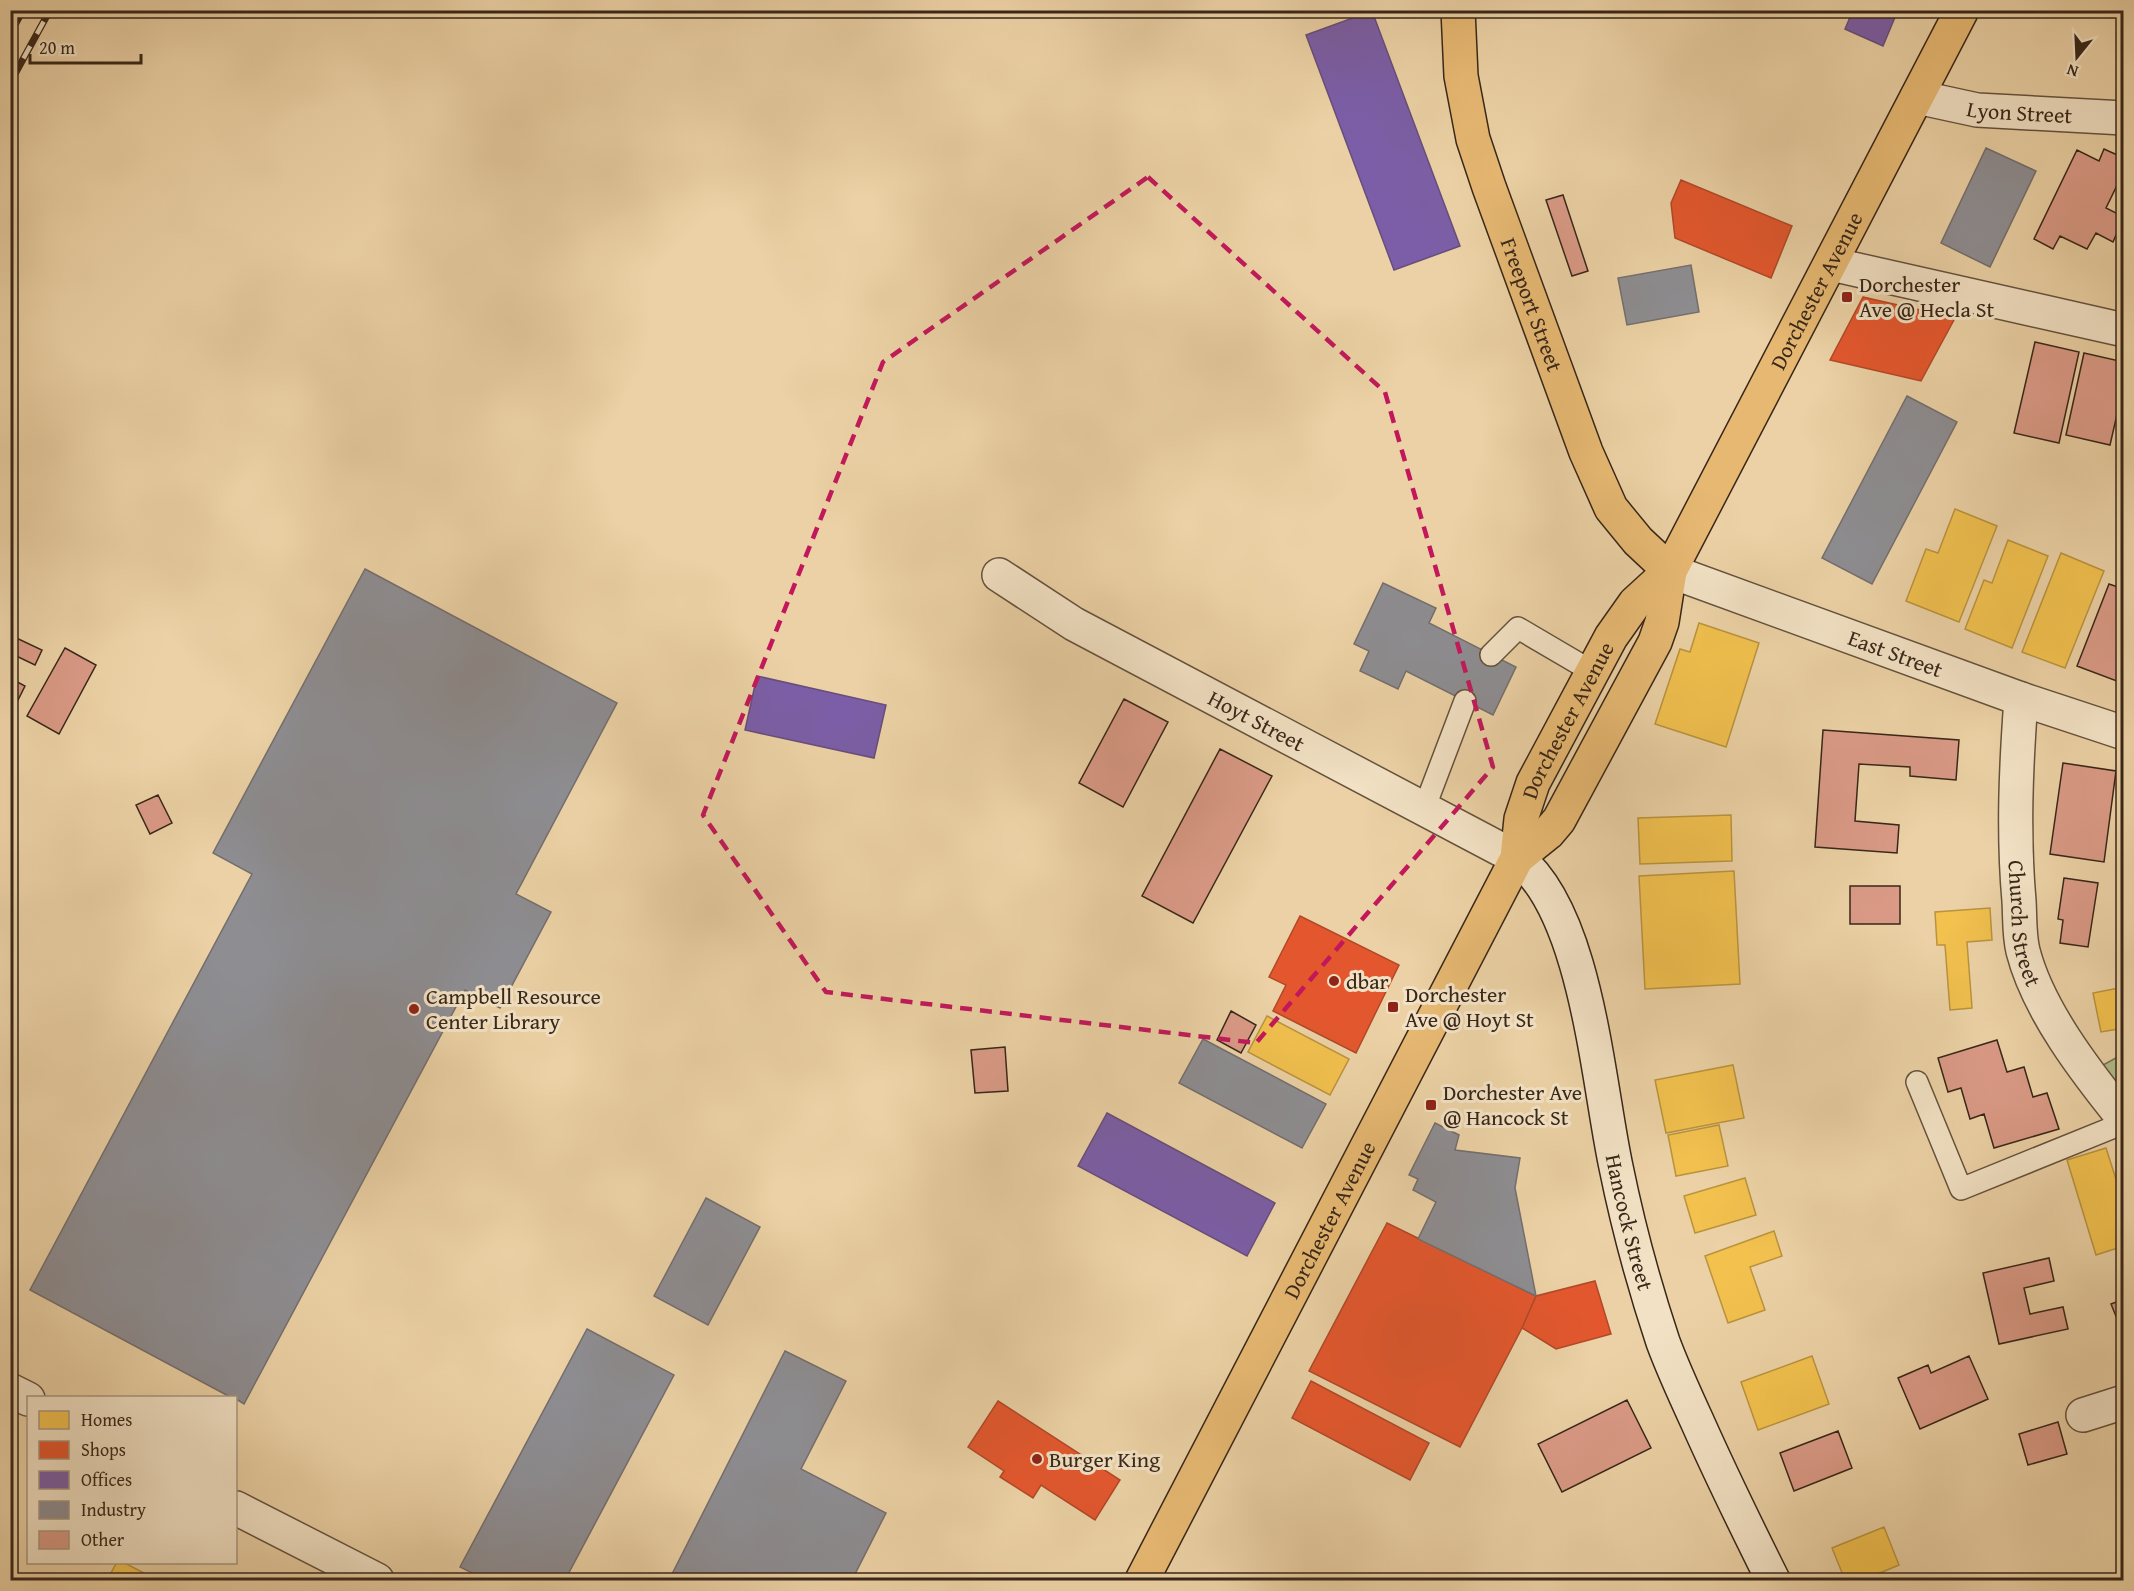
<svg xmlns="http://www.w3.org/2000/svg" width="2134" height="1591" viewBox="0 0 2134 1591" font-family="'Gentium Book Plus',serif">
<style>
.green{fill:#b1bd8b;stroke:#747252;stroke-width:1.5}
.homes{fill:#f2c14e;stroke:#ba933e;stroke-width:1.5}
.shops{fill:#e4572e;stroke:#b04928;stroke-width:1.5}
.offices{fill:#7b5ea7;stroke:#674e7c;stroke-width:1.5}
.industry{fill:#8d8d92;stroke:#746e6e;stroke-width:1.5}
.building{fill:#da9a86;stroke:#382719;stroke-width:1.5}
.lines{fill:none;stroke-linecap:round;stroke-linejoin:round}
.service-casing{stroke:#65523c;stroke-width:24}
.minor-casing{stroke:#65523c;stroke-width:36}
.secondary-casing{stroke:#382719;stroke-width:36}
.primary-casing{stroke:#382719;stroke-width:36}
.service{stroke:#f2e1c4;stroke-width:21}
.minor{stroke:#f2e1c4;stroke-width:33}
.secondary{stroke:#f2e1c4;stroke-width:33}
.primary{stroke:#e6b872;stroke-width:33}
.rail-casing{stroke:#382719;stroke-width:7}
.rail{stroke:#f2e1c4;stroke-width:4.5;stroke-dasharray:14;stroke-linecap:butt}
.marked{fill:none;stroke:#c2185b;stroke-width:4.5;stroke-dasharray:12 8;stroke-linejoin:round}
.poi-dot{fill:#8f2418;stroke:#f2e1c4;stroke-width:2}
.labels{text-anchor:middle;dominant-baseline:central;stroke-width:6;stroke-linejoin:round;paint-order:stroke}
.street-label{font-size:22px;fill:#382719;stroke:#f2e1c4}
.poi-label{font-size:22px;fill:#382719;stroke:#f2e1c4;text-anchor:start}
</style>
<rect width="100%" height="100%" fill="#ebd1a5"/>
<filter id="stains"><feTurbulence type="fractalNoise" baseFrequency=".00333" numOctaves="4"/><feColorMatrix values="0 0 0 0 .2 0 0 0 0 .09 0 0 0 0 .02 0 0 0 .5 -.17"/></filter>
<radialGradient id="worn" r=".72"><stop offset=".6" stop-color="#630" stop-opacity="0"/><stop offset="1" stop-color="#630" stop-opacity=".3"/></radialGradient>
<!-- green -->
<path class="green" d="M2123 1054V1098L2103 1065Z"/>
<!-- homes -->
<path class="homes" d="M1955 509 1997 526 1959 622 1906 601 1926 549 1938 553Z
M2008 540 2048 556 2012 648 1965 629 1984 580 1992 583Z
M2061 553 2104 571 2065 668 2022 652Z
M1699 623 1759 643 1726 747 1655 724 1680 649 1690 652Z
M1731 815 1732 861 1640 864 1638 818Z
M1734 871 1740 984 1645 989 1639 876Z
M1990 908 1992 940 1967 942 1972 1008 1950 1010 1945 945H1937L1935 912Z
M2124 987V1028L2101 1032 2093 993Z
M1267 1016 1349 1059 1330 1095 1248 1052Z
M1733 1065 1744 1118 1666 1133 1655 1080Z
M1719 1125 1728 1166 1676 1176 1668 1135Z
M2106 1148 2122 1198 2124 1197V1246L2096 1255 2067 1160Z
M1745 1178 1756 1215 1695 1233 1684 1196Z
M1774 1231 1782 1256 1750 1267 1765 1310 1728 1323 1705 1256Z
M1812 1356 1829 1404 1758 1430 1741 1382Z
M1884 1527 1899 1565 1863 1580H1845L1832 1548Z
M117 1562H123L157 1580H107Z
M1918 1575 1920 1580H1905Z"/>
<!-- shops -->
<path class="shops" d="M1681 180 1792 226 1771 278 1675 238 1671 203Z
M1863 297 1955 318 1921 381 1830 360Z
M1300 916 1399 965 1356 1053 1273 1011 1286 985 1269 977Z
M1387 1223 1536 1296 1522 1328 1460 1447 1309 1371Z
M1595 1281 1611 1334 1556 1349 1522 1328 1536 1296Z
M1311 1381 1429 1443 1410 1480 1292 1418Z
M998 1401 1120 1480 1095 1520 1041 1485 1033 1498 1000 1477 1004 1471 968 1447Z"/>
<!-- offices -->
<path class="offices" d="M1853 10H1898L1883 46 1845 29Z
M1372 11 1460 246 1394 270 1306 35Z
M757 676 886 705 874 758 745 730Z
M1107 1113 1275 1203 1247 1256 1078 1166Z"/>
<!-- industry -->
<path class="industry" d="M1986 148 2036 171 1990 267 1941 243Z
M1691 265 1699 312 1627 325 1618 278Z
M1907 396 1957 422 1872 584 1822 558Z
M365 569 617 703 516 894 551 912 500 1008 465 990 244 1404 236 1399V1398H232L30 1290 252 874 213 853Z
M1383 583 1436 608 1429 623 1516 667 1493 715 1406 671 1398 689 1360 671 1369 651 1354 644Z
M1203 1039 1326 1104 1302 1148 1179 1083Z
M1435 1123 1459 1135 1455 1150 1520 1158 1515 1188 1536 1296 1418 1239 1436 1202 1413 1190 1418 1179 1409 1175Z
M706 1198 760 1227 708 1325 654 1296Z
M587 1329 674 1375 565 1580H486L460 1567Z
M785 1351 846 1381 801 1469 886 1513 852 1580H669Z"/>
<!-- building -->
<path class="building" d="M2104 149 2124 158V171L2106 208 2124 217 2113 242 2096 233 2087 249 2060 236 2053 249 2034 239 2077 150 2099 161Z
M1563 195 1588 271 1572 276 1546 200Z
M2035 342 2079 352 2059 443 2014 433Z
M2084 353 2124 362V384L2110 445 2066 435Z
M2124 425V448L2118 447Z
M2109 584 2124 589 2122 683 2077 666Z
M10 635 42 650 35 665 10 653Z
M65 648 96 665 59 734 27 716Z
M10 678 25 686 18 700 10 697Z
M1124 699 1168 722 1123 807 1079 783Z
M1823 730 1959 740 1956 780 1910 776V767L1859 764 1855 821 1899 825 1897 853 1815 847Z
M1220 749 1272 776 1193 923 1142 896Z
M2063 763 2116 771 2104 862 2050 854Z
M158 795 172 823 150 834 136 805Z
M2064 878 2098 883 2088 947 2060 943 2063 920 2058 919Z
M1850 886H1900V924H1850Z
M1231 1011 1256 1025 1241 1053 1217 1040Z
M1997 1040 2007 1072 2024 1067 2033 1097 2047 1093 2059 1129 1994 1148 1984 1114 1970 1119 1961 1088 1948 1092 1938 1058Z
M1005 1047 1008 1091 975 1093 971 1050Z
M2049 1258 2054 1281 2024 1288 2030 1314 2063 1307 2068 1329 1999 1344 1983 1273Z
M2124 1299V1336L2111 1304Z
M1969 1356 1988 1399 1920 1429 1898 1378 1928 1365 1931 1373Z
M1627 1400 1651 1448 1562 1492 1538 1444Z
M2058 1422 2067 1454 2028 1465 2019 1434Z
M1838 1431 1852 1468 1794 1491 1780 1453Z"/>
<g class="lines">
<defs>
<path id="service" d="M1491 655 1518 628 1593 672
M1424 809 1465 701
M1917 1082 1961 1189 2124 1123"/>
<g id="minor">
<path id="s1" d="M1917 97 1977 110 2124 118"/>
<path d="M1831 264 2124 330"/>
<path id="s2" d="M1670 571 2021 699 2124 733"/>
<path id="s3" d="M999 575 1074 624 1517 858"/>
<path id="s4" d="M2021 699C2016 767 2013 833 2019 901 2020 917 2019 935 2023 951 2038 1010 2086 1072 2124 1119"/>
<path d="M10 1390 28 1399"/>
<path d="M2083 1415 2124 1402"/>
<path d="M236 1508 377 1580"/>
</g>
<g id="secondary">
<path id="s5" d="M1517 858C1587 912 1598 1084 1616 1167 1628 1226 1644 1285 1663 1342 1673 1369 1685 1395 1697 1421 1721 1475 1747 1528 1773 1580"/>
</g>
<g id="primary">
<path id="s6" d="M1458 10 1461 76 1473 139 1489 187 1586 452 1611 508 1638 541 1670 571"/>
<path id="s7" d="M1517 858 1548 833 1559 820 1655 642 1662 622 1670 571 1962 10"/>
<path id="s8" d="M1142 1580 1517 858 1521 819 1533 783 1611 637 1635 603 1670 571"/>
</g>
</defs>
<!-- service casing -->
<use href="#service" class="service-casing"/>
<!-- minor casing -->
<use href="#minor" class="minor-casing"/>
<!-- secondary casing -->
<use href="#secondary" class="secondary-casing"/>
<!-- primary casing -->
<use href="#primary" class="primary-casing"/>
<!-- service -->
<use href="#service" class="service"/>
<!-- minor -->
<use href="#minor" class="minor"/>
<!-- secondary -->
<use href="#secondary" class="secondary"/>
<!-- primary -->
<use href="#primary" class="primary"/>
<defs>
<path id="rail" d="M10 34 23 10
M10 83 50 10"/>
</defs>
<!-- rail casing -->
<use href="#rail" class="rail-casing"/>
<!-- rail -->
<use href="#rail" class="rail"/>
</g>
<!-- marked area -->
<path class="marked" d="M1148 177 1385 392 1493 767 1256 1043 826 992 703 815 883 362Z"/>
<!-- markers -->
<g class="poi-dot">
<rect x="1841" y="291" width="12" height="12" rx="3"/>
<circle cx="1334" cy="981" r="6"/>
<rect x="1387" y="1001" width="12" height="12" rx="3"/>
<circle cx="414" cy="1009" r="6"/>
<rect x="1425" y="1099" width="12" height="12" rx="3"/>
<circle cx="1037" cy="1459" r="6"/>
</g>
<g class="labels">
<!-- street labels -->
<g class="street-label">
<text stroke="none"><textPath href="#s1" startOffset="104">Lyon Street</textPath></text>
<text stroke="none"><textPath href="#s7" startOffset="648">Dorchester Avenue</textPath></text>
<text stroke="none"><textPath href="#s6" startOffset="306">Freeport Street</textPath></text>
<text stroke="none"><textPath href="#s2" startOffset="240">East Street</textPath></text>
<text stroke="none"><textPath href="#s3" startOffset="296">Hoyt Street</textPath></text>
<text stroke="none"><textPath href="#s8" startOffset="962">Dorchester Avenue</textPath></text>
<text stroke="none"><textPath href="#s4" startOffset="225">Church Street</textPath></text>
<text stroke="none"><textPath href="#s8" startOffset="406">Dorchester Avenue</textPath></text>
<text stroke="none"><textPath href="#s5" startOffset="387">Hancock Street</textPath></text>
</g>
<!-- poi labels -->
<g class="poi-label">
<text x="1859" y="284">Dorchester<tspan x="1859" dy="25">Ave @ Hecla St</tspan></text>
<text x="1346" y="981">dbar</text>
<text x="1405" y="994">Dorchester<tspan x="1405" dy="25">Ave @ Hoyt St</tspan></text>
<text x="426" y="996">Campbell Resource<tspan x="426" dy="25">Center Library</tspan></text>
<text x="1443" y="1092">Dorchester Ave<tspan x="1443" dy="25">@ Hancock St</tspan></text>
<text x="1049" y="1459">Burger King</text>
</g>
</g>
<!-- margin -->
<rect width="2134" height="1591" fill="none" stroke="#ebd1a5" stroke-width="36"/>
<rect x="12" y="12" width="2110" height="1567" fill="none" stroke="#382719" stroke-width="3"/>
<rect x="18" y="18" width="2098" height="1555" fill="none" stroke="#382719" stroke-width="1.5"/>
<!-- legend -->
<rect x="27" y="1396" width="210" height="168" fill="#f2e1c4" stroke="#a89780" stroke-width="1.5"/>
<rect x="39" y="1411" width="30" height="18" fill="#f2c14e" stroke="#a89780" stroke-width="1.5"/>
<text x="81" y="1426" font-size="18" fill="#382719">Homes</text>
<rect x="39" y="1441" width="30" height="18" fill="#e4572e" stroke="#a89780" stroke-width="1.5"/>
<text x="81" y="1456" font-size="18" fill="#382719">Shops</text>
<rect x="39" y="1471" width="30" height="18" fill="#7b5ea7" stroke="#a89780" stroke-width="1.5"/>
<text x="81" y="1486" font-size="18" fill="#382719">Offices</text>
<rect x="39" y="1501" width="30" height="18" fill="#8d8d92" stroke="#a89780" stroke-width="1.5"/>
<text x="81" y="1516" font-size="18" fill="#382719">Industry</text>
<rect x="39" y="1531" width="30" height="18" fill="#da9a86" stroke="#a89780" stroke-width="1.5"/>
<text x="81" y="1546" font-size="18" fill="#382719">Other</text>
<!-- north arrow -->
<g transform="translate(2077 57) rotate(198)" stroke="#f2e1c4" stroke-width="4.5" paint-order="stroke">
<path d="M0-4.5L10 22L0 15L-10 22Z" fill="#382719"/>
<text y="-9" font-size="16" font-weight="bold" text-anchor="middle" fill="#382719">N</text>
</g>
<!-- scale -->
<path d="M30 54v9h111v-9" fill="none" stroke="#382719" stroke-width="3"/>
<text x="39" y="54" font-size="18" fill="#382719" stroke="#f2e1c4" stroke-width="4.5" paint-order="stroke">20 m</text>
<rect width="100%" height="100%" filter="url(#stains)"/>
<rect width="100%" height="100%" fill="url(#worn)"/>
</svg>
